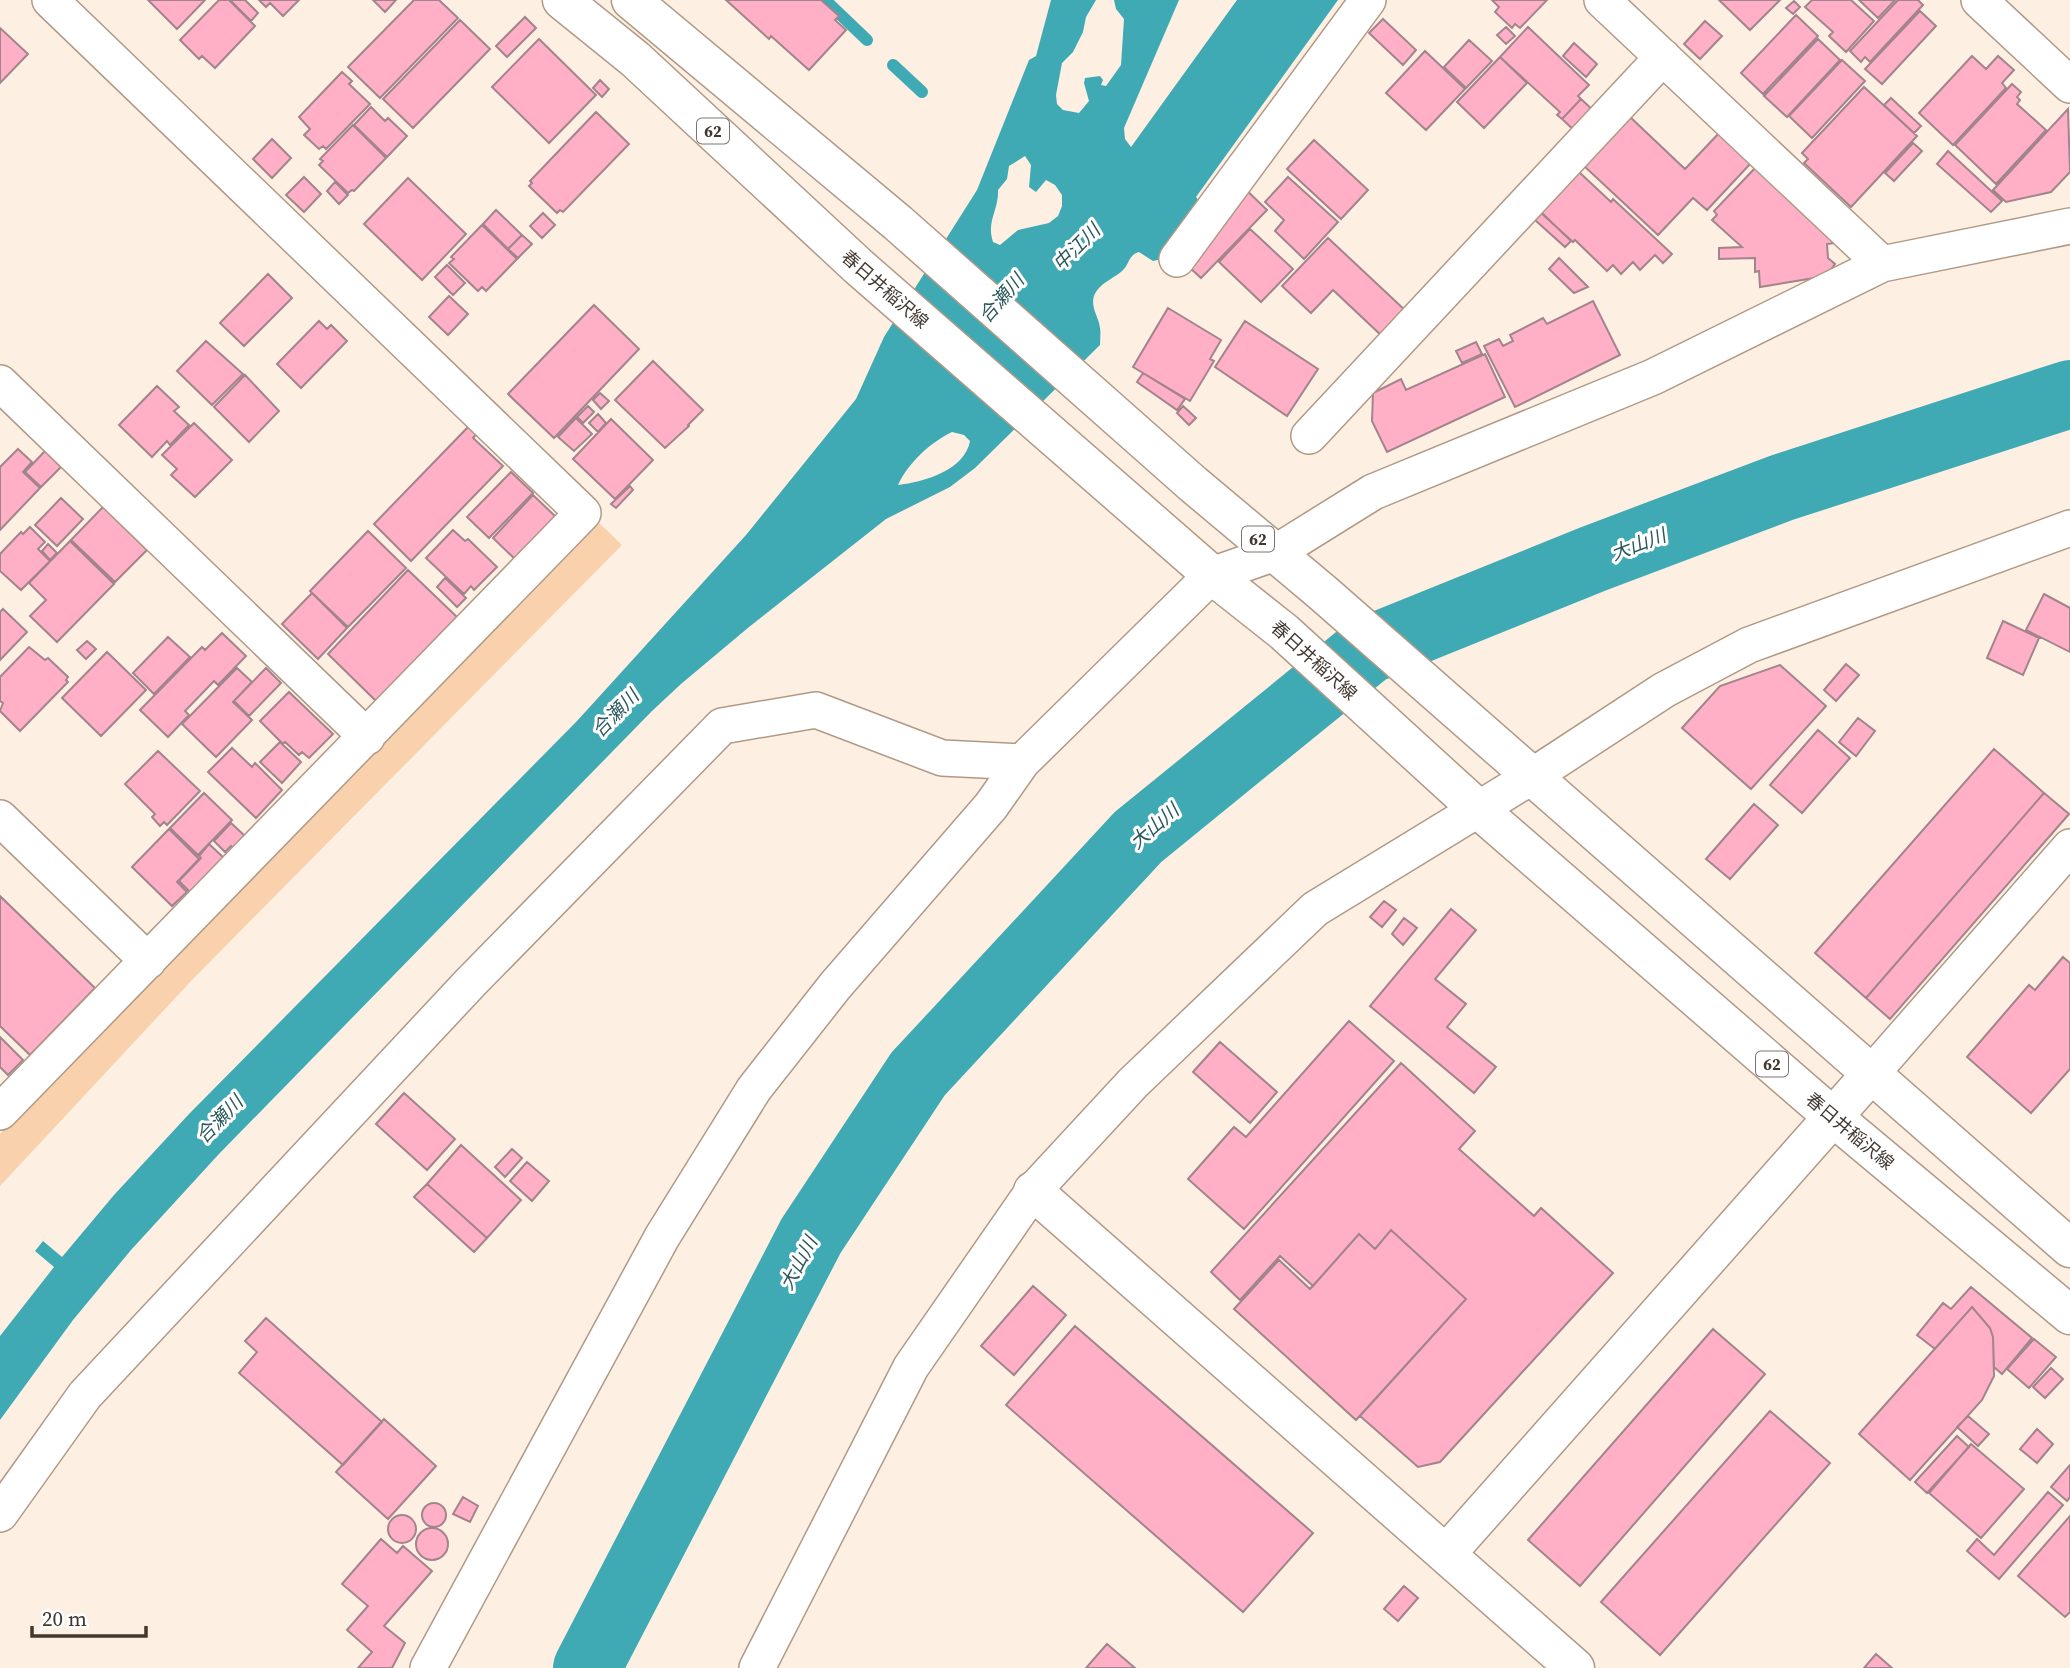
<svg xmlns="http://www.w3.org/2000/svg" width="2070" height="1668" viewBox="0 0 2070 1668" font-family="'Source Serif 4','Noto Sans JP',serif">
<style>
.green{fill:#f9d1ad}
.water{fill:#40aab4;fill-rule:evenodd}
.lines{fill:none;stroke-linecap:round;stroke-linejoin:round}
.stream{stroke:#40aab4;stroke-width:12}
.river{stroke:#40aab4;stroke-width:68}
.building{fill:#ffb0c7;stroke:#a2848c;stroke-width:2}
.street-casing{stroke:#b09a86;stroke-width:38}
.secondary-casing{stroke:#b09a86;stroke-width:41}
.primary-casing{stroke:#b09a86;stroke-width:41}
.street{stroke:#fff;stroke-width:35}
.secondary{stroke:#fff;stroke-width:38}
.primary{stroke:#fff;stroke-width:38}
.labels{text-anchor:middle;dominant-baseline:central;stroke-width:6;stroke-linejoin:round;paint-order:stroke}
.shield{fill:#fff;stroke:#7a746e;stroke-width:2}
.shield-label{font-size:16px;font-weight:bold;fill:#413830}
.street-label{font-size:18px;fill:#413830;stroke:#fff}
.water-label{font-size:19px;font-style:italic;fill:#29575b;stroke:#fff}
</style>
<rect width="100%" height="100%" fill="#feefe3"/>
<!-- green -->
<path class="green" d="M598 522 622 545 192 980 0 1186V1134Z"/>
<!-- water -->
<path class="water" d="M1051 0H1096L1086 17 1083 32 1073 52 1062 63 1056 95 1057 104 1063 110 1079 113 1089 101 1084 83 1085 78 1100 76 1103 80 1101 85 1106 86 1121 65 1124 19 1116 9 1114 0H1179L1124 128 1125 139 1131 147 1237 0H1338L1196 197 1201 203 1162 259 1153 261 1139 252C1128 255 1130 264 1122 271 1115 277 1106 281 1100 287 1085 302 1099 315 1100 328 1101 333 1100 339 1100 345L975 468 950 487 886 519 749 627 681 684 652 711 218 1155 131 1250 73 1320 0 1420V1336L54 1267 35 1251 43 1241 62 1257 114 1195 189 1114 577 721 746 535 856 399 884 337 977 190 1029 60 1036 56ZM1025 156 1031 165 1029 187 1036 192 1046 180 1055 185 1062 195V206L1058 216 1049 223 1018 230 1000 245 993 242C986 221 999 210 998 190L1007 179 1009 166ZM952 432 964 435 970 441C965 470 924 482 898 485 908 463 931 442 952 432Z"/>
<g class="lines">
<!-- stream -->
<path class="stream" d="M825 0 867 40
M893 65 922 92"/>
<!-- river -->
<path class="river" d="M587 1668 811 1236 918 1074 1138 837 1368 650 1593 559 1781 488 2070 394"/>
</g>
<!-- building -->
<path class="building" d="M148 0H205L177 29Z
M219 0H229L255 26 215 68 202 56 199 59 180 40Z
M230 0H245L258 13 251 21Z
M259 0H299L283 16 270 3 266 7Z
M373 0H396L385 12Z
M414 0H439L458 18 380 98 348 67Z
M726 0H821L839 16 835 20 846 30 809 70 771 36 769 39Z
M1492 0H1547L1520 28 1515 24 1512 28 1495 12 1499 7Z
M1719 0H1780L1750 30Z
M1812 0H1851L1874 21 1846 52 1829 36 1833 32 1805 7Z
M1859 0H1895L1878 18Z
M1898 0H1918L1923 5 1870 62 1865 57 1861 62 1850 51Z
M1794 1 1800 7 1793 14 1786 8Z
M1920 11 1936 26 1882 84 1865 69Z
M1796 15 1818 36 1763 94 1741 73Z
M525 17 536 28 507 57 496 46Z
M1383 19 1416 50 1403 65 1369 33Z
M460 20 490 49 413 128 383 99Z
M1705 21 1722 36 1700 59 1684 44Z
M1506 27 1515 36 1506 44 1497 35Z
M1528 27 1589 85 1578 96 1581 99 1562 119 1557 115 1560 112 1500 57Z
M0 28 28 54 0 83Z
M539 39 596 95 549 143 492 87Z
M1818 39 1840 60 1787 117 1764 96Z
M1469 40 1492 61 1466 88 1444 67Z
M1574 43 1597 64 1586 77 1563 56Z
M1425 51 1465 89 1426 130 1386 93Z
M1972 56 1986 69 1998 56 2014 70 2002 83 2006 88 1953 145 1919 113Z
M1500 57 1527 83 1484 128 1457 102Z
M1842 60 1865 81 1812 138 1789 116Z
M342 72 352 81 349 84 370 104 326 149 323 146 319 149 304 135 310 129 299 117Z
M600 80 609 89 602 97 593 88Z
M2012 84 2021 92 2017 97 2020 100 2017 104 2046 130 1996 184 1955 145Z
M1864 87 1917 136 1851 207 1804 163 1808 159 1802 153Z
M1891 98 1921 126 1914 133 1884 105Z
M1581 99 1595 112 1576 132 1562 119Z
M371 107 385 121 388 118 407 136 387 157 354 125Z
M2068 109 2070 172 2051 192 2006 202 1993 190Z
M596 112 629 144 563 212 560 210 557 213 529 186 532 183 530 181Z
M1629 116 1685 169 1720 132 1751 163 1707 210 1693 198 1658 235 1583 165Z
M353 125 386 158 354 191 352 190 348 193 319 165 323 161 320 159Z
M272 139 291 158 272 178 253 159Z
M1314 140 1368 190 1341 219 1287 169Z
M1913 143 1922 151 1894 181 1885 173Z
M1948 151 2002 201 1991 212 1937 164Z
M1757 166 1842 242 1827 244 1828 258 1835 264 1826 276 1760 287 1759 271 1755 272V258L1719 259V248L1742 247 1712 220 1717 215 1714 211Z
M1579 172 1611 202 1613 199 1672 254 1663 263 1655 255 1640 270 1633 262 1621 274 1613 265 1607 271 1575 240 1573 242 1540 212Z
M304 177 321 194 304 212 286 195Z
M1288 177 1338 222 1304 259 1275 231 1284 220 1265 202Z
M408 178 466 234 422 280 364 224Z
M335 182 348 195 339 204 327 191Z
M1240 184 1267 210 1201 278 1187 265Z
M496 210 522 235 508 249 483 224Z
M543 213 555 225 542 238 530 226Z
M1542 213 1571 241 1565 247 1535 220Z
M482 225 517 259 486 291 482 287 478 291 449 263 454 259 451 257Z
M1250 229 1293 269 1261 302 1219 262Z
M522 235 532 244 518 258 508 249Z
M1328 238 1407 312 1383 337 1333 290 1311 313 1282 286Z
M1559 258 1588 287 1574 293 1549 269Z
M447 265 465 283 453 295 435 277Z
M268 274 292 298 244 346 220 323Z
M449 296 468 314 448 335 429 317Z
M1593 301 1620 355 1515 407 1484 346 1499 339 1503 346 1513 341 1510 335 1543 318 1547 324Z
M594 305 639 349 554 438 508 394Z
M1168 308 1221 340 1210 359 1214 361 1190 401 1133 367Z
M319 321 327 329 331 325 347 341 301 388 277 364Z
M1245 321 1318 369 1287 416 1215 367Z
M206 341 243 374 212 405 177 371Z
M1476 342 1482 354 1462 363 1456 351Z
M1485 354 1505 397 1387 452 1372 421 1373 393 1401 379 1406 390Z
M653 361 703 410 688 425 689 426 665 448 615 400Z
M1143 373 1185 399 1177 410 1137 382Z
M245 375 279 411 249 442 214 407Z
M157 386 179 407 174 411 189 425 170 445 167 441 152 457 119 425Z
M600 393 609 401 601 409 593 400Z
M588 406 594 412 583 423 577 417Z
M1183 406 1196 418 1189 425 1177 413Z
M598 414 606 423 598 432 589 423Z
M576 418 592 434 574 451 558 437Z
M611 419 653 460 615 499 573 459Z
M194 423 232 460 195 497 171 475 177 469 162 455Z
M470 425 478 432 473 438 503 466 411 561 374 524Z
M18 449 32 462 23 472 40 488 0 530V467Z
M45 451 61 467 41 487 25 472Z
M511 472 533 493 489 538 467 517Z
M630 486 633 490 616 508 611 504Z
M533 495 558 519 517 561 493 538Z
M61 498 83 519 57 546 35 525Z
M103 507 147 550 115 582 71 540Z
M30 527 45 542 38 549 50 561 21 590 0 571V554L21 532 23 534Z
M453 530 465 541 468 539 497 567 474 590 471 586 464 594 426 558Z
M368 531 406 568 348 627 310 591Z
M70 541 114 584 57 642 30 616 46 600 29 583Z
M48 544 57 553 50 560 42 551Z
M408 570 457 617 376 701 328 654Z
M445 578 466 598 457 607 437 587Z
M312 593 347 628 318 659 282 624Z
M2044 594 2070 608V652L2026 630Z
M3 609 27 632 0 660V612Z
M2003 621 2039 638 2023 675 1987 658Z
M222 633 246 656 218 685 214 681 185 711 189 715 168 737 140 710 202 647 205 650Z
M168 637 190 657 154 694 133 673Z
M87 641 96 649 86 659 77 650Z
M29 647 45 660 48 658 68 677 66 680 68 682 20 731 0 711 3 703 0 701V677Z
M107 652 146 690 101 736 62 698Z
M1846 664 1859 675 1836 701 1824 690Z
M1780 665 1826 706 1751 789 1682 728 1720 686Z
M237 668 252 682 233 702 252 720 216 757 182 724Z
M266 668 281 683 249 716 234 701Z
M289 692 333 734 309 758 302 752 299 755 285 742 283 744 260 721Z
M1858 718 1875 731 1856 756 1839 742Z
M1818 730 1850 758 1802 813 1770 785Z
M280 742 301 762 282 783 260 762Z
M232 748 252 767 255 763 282 790 256 818 208 772Z
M1994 749 2044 793 1866 998 1815 953Z
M158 751 200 791 167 825 164 822 160 826 152 817 155 814 125 784Z
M204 793 232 820 198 855 170 828Z
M2044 793 2069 814 1890 1019 1866 998Z
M1754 804 1778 825 1730 879 1706 859Z
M231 823 246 837 234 849 231 846 225 852 214 841Z
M169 829 199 859 177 882 187 892 172 906 132 867Z
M209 844 224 858 191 893 179 881 201 858 199 856Z
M0 896 95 988 30 1055 0 1026Z
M1384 901 1396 910 1382 927 1370 917Z
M1451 909 1476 930 1435 979 1466 1004 1447 1027 1496 1067 1474 1093 1370 1006Z
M1404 918 1417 928 1403 945 1392 934Z
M2063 957 2070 963V1069L2031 1113 1967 1057 2029 985 2035 990Z
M1349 1021 1394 1061 1244 1229 1188 1179 1234 1127 1246 1137Z
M0 1037 23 1060 8 1075 0 1067Z
M1220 1042 1277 1092 1250 1123 1193 1072Z
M1401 1063 1475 1131 1459 1149 1534 1216 1541 1208 1613 1273 1440 1462 1418 1467 1360 1416 1466 1299 1391 1230 1375 1249 1359 1234 1313 1286 1280 1256 1240 1300 1211 1272Z
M404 1093 455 1139 427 1170 376 1124Z
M461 1145 521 1200 487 1238 427 1184Z
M512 1149 522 1158 505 1177 495 1167Z
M527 1162 549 1181 532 1201 510 1181Z
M427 1184 487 1238 474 1252 414 1197Z
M1391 1230 1466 1299 1356 1420 1234 1309 1279 1260 1310 1289 1359 1234 1375 1249Z
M1033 1286 1066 1315 1014 1375 981 1346Z
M1971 1287 2032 1338 2002 1374 1994 1367 1993 1337 1990 1328 1972 1307 1935 1349 1917 1335 1943 1303 1951 1309Z
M1972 1307 1990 1328 1993 1337 1994 1376 1982 1400 1910 1480 1859 1434Z
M266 1318 382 1422 343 1465 239 1373 257 1352 245 1341Z
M1075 1326 1313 1533 1243 1612 1006 1405Z
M1713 1329 1765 1374 1580 1586 1528 1540Z
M2034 1339 2056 1357 2029 1388 2007 1369Z
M2051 1368 2063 1379 2045 1398 2033 1387Z
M1770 1411 1830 1463 1660 1655 1601 1602Z
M1968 1416 1989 1434 1978 1446 1957 1427Z
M384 1419 436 1466 388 1519 336 1472Z
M2037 1429 2053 1444 2037 1463 2020 1449Z
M1957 1436 1969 1447 1927 1493 1915 1482Z
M1971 1444 2024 1489 1981 1538 1929 1493Z
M2070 1465V1497L2067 1501 2051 1487Z
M2048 1492 2063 1505 1999 1579 1967 1551 1977 1539 1994 1555Z
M463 1497 478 1506 470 1522 453 1514Z
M422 1515a12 12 0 1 1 24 0a12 12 0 1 1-24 0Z
M388 1529a14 14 0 1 1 28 0a14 14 0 1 1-28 0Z
M2070 1516V1612L2065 1617 2018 1576Z
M416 1544a16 16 0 1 1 32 0a16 16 0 1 1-32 0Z
M381 1539 397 1553 403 1546 432 1571 384 1626 405 1643 392 1668H358L372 1652 347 1630 368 1606 342 1584Z
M1404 1586 1418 1598 1398 1621 1384 1609Z
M1107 1644 1135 1668H1086Z
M1876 1654 1892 1668H1864Z"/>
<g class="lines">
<defs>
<path id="street" d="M1602 0 1882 264
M1979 0 2070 85
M1177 259 1368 0
M0 383 367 737
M1309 436 1663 57
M0 818 148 961
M1871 1074 2070 847
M0 1112 583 513 50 0
M0 1514 85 1395 470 983 722 726 816 710 942 758 1022 762 1212 575 1275 553 1373 492 1653 377 1882 264 2070 226
M428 1668 662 1237 754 1089 835 986 991 806 1022 762
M757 1668 911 1367 1033 1191 1133 1083 1315 909 1531 777 1664 690 1749 645 2070 528"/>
<path id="secondary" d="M1033 1191 1575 1668
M1446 1554 1871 1074"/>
<path id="primary" d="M562 0 635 59 859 267 1212 575 1284 632 1478 809 1833 1117 2070 1315
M631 0 898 223 1193 484 1323 593 2070 1248"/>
</defs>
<!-- street casing -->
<use href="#street" class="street-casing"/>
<!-- secondary casing -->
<use href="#secondary" class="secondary-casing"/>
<!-- primary casing -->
<use href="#primary" class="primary-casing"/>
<!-- street -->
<use href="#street" class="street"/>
<!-- secondary -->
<use href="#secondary" class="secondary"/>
<!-- primary -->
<use href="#primary" class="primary"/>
</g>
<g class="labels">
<!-- shield labels -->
<g class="shield">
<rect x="697" y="118.5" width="32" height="25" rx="5"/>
<rect x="1242" y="526.5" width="32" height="25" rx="5"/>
<rect x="1756" y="1051.5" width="32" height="25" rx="5"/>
</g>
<g class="shield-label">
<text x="713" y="131">62</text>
<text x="1258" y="539">62</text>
<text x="1772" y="1064">62</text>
</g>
<!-- street labels -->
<g class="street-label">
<text transform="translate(885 289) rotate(41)">春日井稲沢線</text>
<text transform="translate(1314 660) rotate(42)">春日井稲沢線</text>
<text transform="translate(1850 1131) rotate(40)">春日井稲沢線</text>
</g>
<!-- water labels -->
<g class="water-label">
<text transform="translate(1076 247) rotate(-45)">中江川</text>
<text transform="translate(1001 298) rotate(-49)">合瀬川</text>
<text transform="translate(1638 544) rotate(-21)">大山川</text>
<text transform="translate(615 713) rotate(-46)">合瀬川</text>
<text transform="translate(1154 826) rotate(-41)">大山川</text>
<text transform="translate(219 1119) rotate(-46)">合瀬川</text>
<text transform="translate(798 1263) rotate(-62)">大山川</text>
</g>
</g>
<!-- scale -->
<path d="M32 1626v10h114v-10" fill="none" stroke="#413830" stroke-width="3.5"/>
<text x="42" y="1626" font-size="21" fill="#413830" stroke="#ffffff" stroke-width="5" paint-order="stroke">20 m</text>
</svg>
